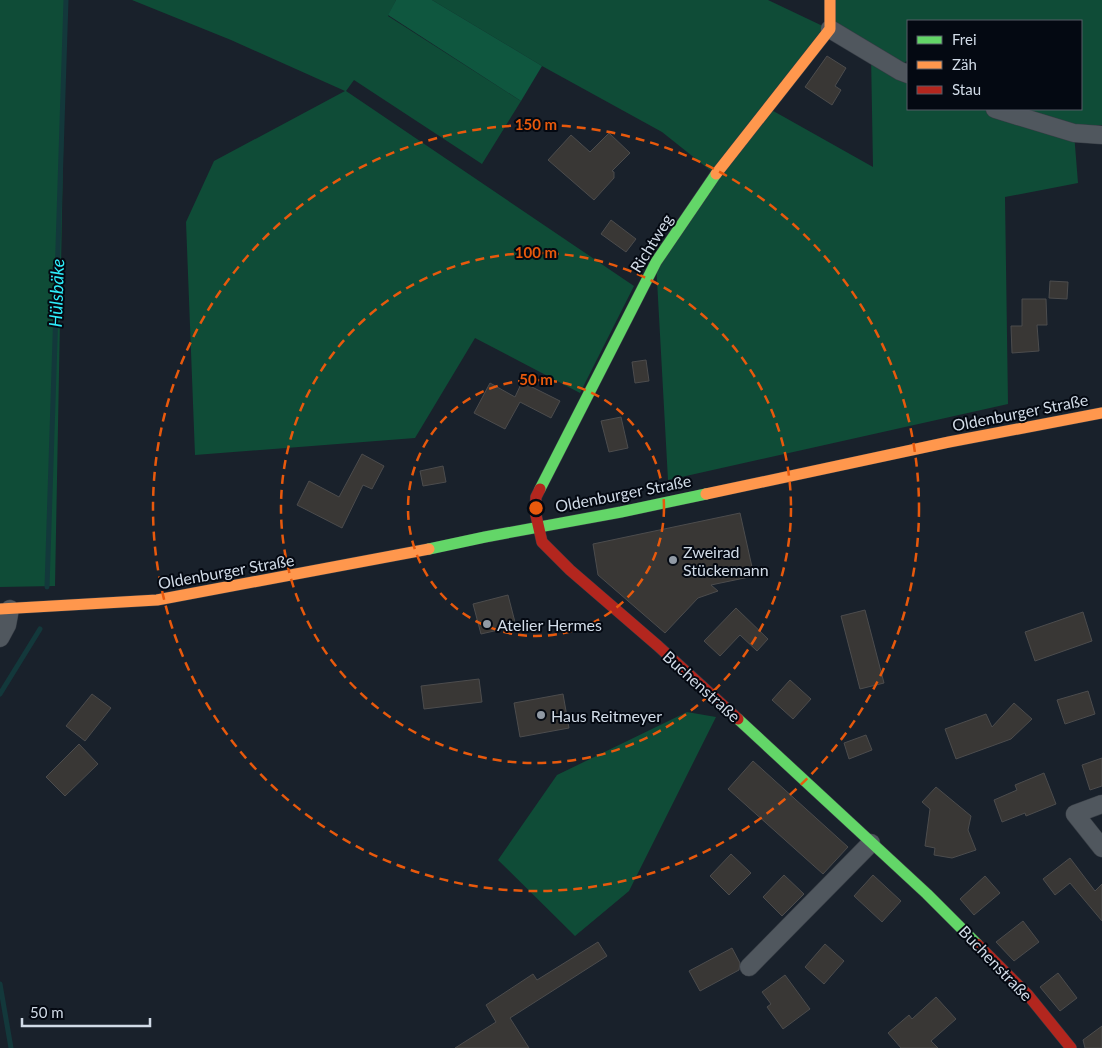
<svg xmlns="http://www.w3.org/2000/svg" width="1102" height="1048" viewBox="0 0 1102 1048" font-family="Lato,sans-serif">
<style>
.green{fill:#0f4c37;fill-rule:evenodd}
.forest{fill:#0f573f}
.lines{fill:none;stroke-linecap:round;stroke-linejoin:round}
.stream{stroke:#13383b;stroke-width:5}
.building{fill:#393735;stroke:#4c4c4d}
.street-casing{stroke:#373d45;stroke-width:19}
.fast-casing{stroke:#373d45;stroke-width:12}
.slow-casing{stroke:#373d45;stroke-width:12}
.jam-casing{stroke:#373d45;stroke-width:12}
.street{stroke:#50575e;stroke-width:18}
.fast{stroke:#63d668;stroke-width:11}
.slow{stroke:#ff974d;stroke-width:11}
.jam{stroke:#b3261e;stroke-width:11}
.ring{fill:none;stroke:#e8590c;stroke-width:2.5;stroke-dasharray:9 6}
.poi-dot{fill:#919aa5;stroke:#040912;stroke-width:2}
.labels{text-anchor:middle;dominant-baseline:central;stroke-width:4;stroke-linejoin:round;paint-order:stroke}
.street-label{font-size:16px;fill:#d1dbe7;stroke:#040912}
.poi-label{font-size:16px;fill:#d1dbe7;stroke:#040912;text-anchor:start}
.water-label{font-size:18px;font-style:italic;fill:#2eedfa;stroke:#040912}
.centre{fill:#e8590c;stroke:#040912;stroke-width:2.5}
.ring-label{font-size:15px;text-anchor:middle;font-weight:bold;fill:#e8590c;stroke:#040912;stroke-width:4;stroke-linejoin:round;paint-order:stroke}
</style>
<rect width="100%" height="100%" fill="#19212b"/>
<!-- green -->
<path class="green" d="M0 0H66L55 586 0 587Z
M132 0H396L388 16 521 101 482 164 354 80 346 91 634 286 580 393 475 338 415 438 195 455 186 222 214 161 345 91 231 40Z
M432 0H768L829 29 830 0H1102V125L1080 127 1025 109H1081V21H908V62L906 61 901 71 908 74V109H996L1074 133 1078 183 1005 197 1008 404 668 480 656 262 716 175 662 132 542 66ZM830 29 871 54 873 167 768 108Z
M687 712 716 717 629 891 575 936 498 860 557 775Z"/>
<!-- forest -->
<path class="forest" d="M396 0H432L542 66 521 101 388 15Z"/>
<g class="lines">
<!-- stream -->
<path class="stream" d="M47 587 66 0
M0 694 40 629
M0 984 11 1048"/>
</g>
<!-- building -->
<path class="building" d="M827 56 846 68 835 86 841 90 832 105 805 87Z
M609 133 630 153 612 171 614 172V178L594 200 548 160 571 135 590 152Z
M611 220 636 239 626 252 601 234Z
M1050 281 1068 282 1067 299 1049 298Z
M1022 299H1046L1047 325H1037L1039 351 1012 353 1011 326H1022Z
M646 360 649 381 635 383 632 362Z
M522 382 560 401 551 418 520 402 505 429 474 413 490 383 515 397Z
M621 417 628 448 609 452 601 421Z
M362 454 384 466 372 489 363 485 342 528 297 505 309 481 339 497Z
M443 466 446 482 423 486 420 471Z
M740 513 754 576 711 585 718 591 698 598 665 633 598 575 593 544Z
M508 595 516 626 481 634 473 604Z
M736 608 768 639 757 651 740 635 720 656 704 641Z
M865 610 884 683 860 689 841 616Z
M1083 612 1092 641 1035 661 1025 632Z
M479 679 482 702 424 709 421 686Z
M790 680 811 699 793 719 772 700Z
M1088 691 1095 714 1065 724 1057 700Z
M92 694 111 708 85 741 66 726Z
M563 694 569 728 520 737 514 703Z
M1014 703 1032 719 1011 739 956 759 945 729 986 714 992 727Z
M866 735 872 750 849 759 844 743Z
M79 744 98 764 65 796 46 777Z
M1102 758V786L1090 790 1082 765Z
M753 761 848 847 823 874 728 789Z
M1044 773 1056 804 1026 816 1025 813 1002 822 994 800 1017 790 1015 785Z
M936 787 971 816 968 830 976 850 952 858 934 855 935 848 925 846 930 809 922 802Z
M731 854 751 873 729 895 710 876Z
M1070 858 1095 891 1102 884V921L1070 883 1055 895 1043 879Z
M784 875 804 894 782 916 763 897Z
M873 875 901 901 882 922 854 896Z
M985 876 1000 893 974 915 960 899Z
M1023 921 1039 942 1014 961 996 942Z
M598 942 607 956 510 1018 529 1048H455L496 1022 486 1005 533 974 537 980Z
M825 944 844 961 824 984 805 967Z
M732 948 740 963 739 970 700 991 689 971Z
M1058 973 1077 998 1060 1011 1040 987Z
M785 975 810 1009 783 1029 767 1007 771 1004 762 992Z
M936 997 956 1019 931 1041 938 1048H901L888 1033 909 1015 912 1019Z
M1102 1026V1048H1085L1083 1040Z"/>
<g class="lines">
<defs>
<path id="street" d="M830 29 900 71 908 74
M995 109 1074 133 1102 135
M0 638 7 625 10 609
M1102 804 1075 814 1102 848
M749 967 871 843"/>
<path id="fast" d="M540 489 656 262 716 174
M429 549 485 537 621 512 706 494
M738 719 927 894 977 944"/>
<path id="slow" d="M716 174 830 29V0
M706 494 949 442 1102 413
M0 609 157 600 429 549"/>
<path id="jam" d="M540 489 536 497 535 511 542 542 570 570 658 646 738 719
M977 944 1028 995 1071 1048"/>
</defs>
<!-- street casing -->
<use href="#street" class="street-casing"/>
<!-- fast casing -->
<use href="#fast" class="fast-casing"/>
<!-- slow casing -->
<use href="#slow" class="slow-casing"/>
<!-- jam casing -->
<use href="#jam" class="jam-casing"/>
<!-- street -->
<use href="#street" class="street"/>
<!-- fast -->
<use href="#fast" class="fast"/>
<!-- slow -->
<use href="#slow" class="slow"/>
<!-- jam -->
<use href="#jam" class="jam"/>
</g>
<!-- distance rings -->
<g class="ring">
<circle cx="536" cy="508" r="128"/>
<circle cx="536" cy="508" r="255"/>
<circle cx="536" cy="508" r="383"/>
</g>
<!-- markers -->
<g class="poi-dot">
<circle cx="673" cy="560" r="5"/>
<circle cx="487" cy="624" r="5"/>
<circle cx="541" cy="715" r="5"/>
</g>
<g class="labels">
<!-- street labels -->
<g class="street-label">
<text transform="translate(651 243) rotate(-58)">Richtweg</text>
<text transform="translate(1020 412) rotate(-11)">Oldenburger Straße</text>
<text transform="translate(623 493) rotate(-11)">Oldenburger Straße</text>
<text transform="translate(226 571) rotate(-10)">Oldenburger Straße</text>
<text transform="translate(702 686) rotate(42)">Buchenstraße</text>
<text transform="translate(996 963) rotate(46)">Buchenstraße</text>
</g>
<!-- poi labels -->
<g class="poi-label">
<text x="683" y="551">Zweirad<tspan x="683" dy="18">Stückemann</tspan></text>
<text x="497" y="624">Atelier Hermes</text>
<text x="551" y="715">Haus Reitmeyer</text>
</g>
<!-- water labels -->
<g class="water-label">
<text transform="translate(56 293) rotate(-88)">Hülsbäke</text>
</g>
</g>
<circle cx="536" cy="508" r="8" class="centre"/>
<g class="ring-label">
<text x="536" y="130">150 m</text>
<text x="536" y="258">100 m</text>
<text x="536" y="385">50 m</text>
</g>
<!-- legend -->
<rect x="907" y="20" width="175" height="90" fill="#040912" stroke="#565d67"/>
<rect x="917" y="36" width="25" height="8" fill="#63d668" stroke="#565d67"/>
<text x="952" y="45" font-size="15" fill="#d1dbe7">Frei</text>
<rect x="917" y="61" width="25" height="8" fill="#ff974d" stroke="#565d67"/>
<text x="952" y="70" font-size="15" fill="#d1dbe7">Zäh</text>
<rect x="917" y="86" width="25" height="8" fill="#b3261e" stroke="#565d67"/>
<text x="952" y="95" font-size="15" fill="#d1dbe7">Stau</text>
<!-- scale -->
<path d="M22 1018v8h128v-8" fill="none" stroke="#d1dbe7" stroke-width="2.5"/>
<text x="30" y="1018" font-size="15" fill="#d1dbe7" stroke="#040912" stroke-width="4" paint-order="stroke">50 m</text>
</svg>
